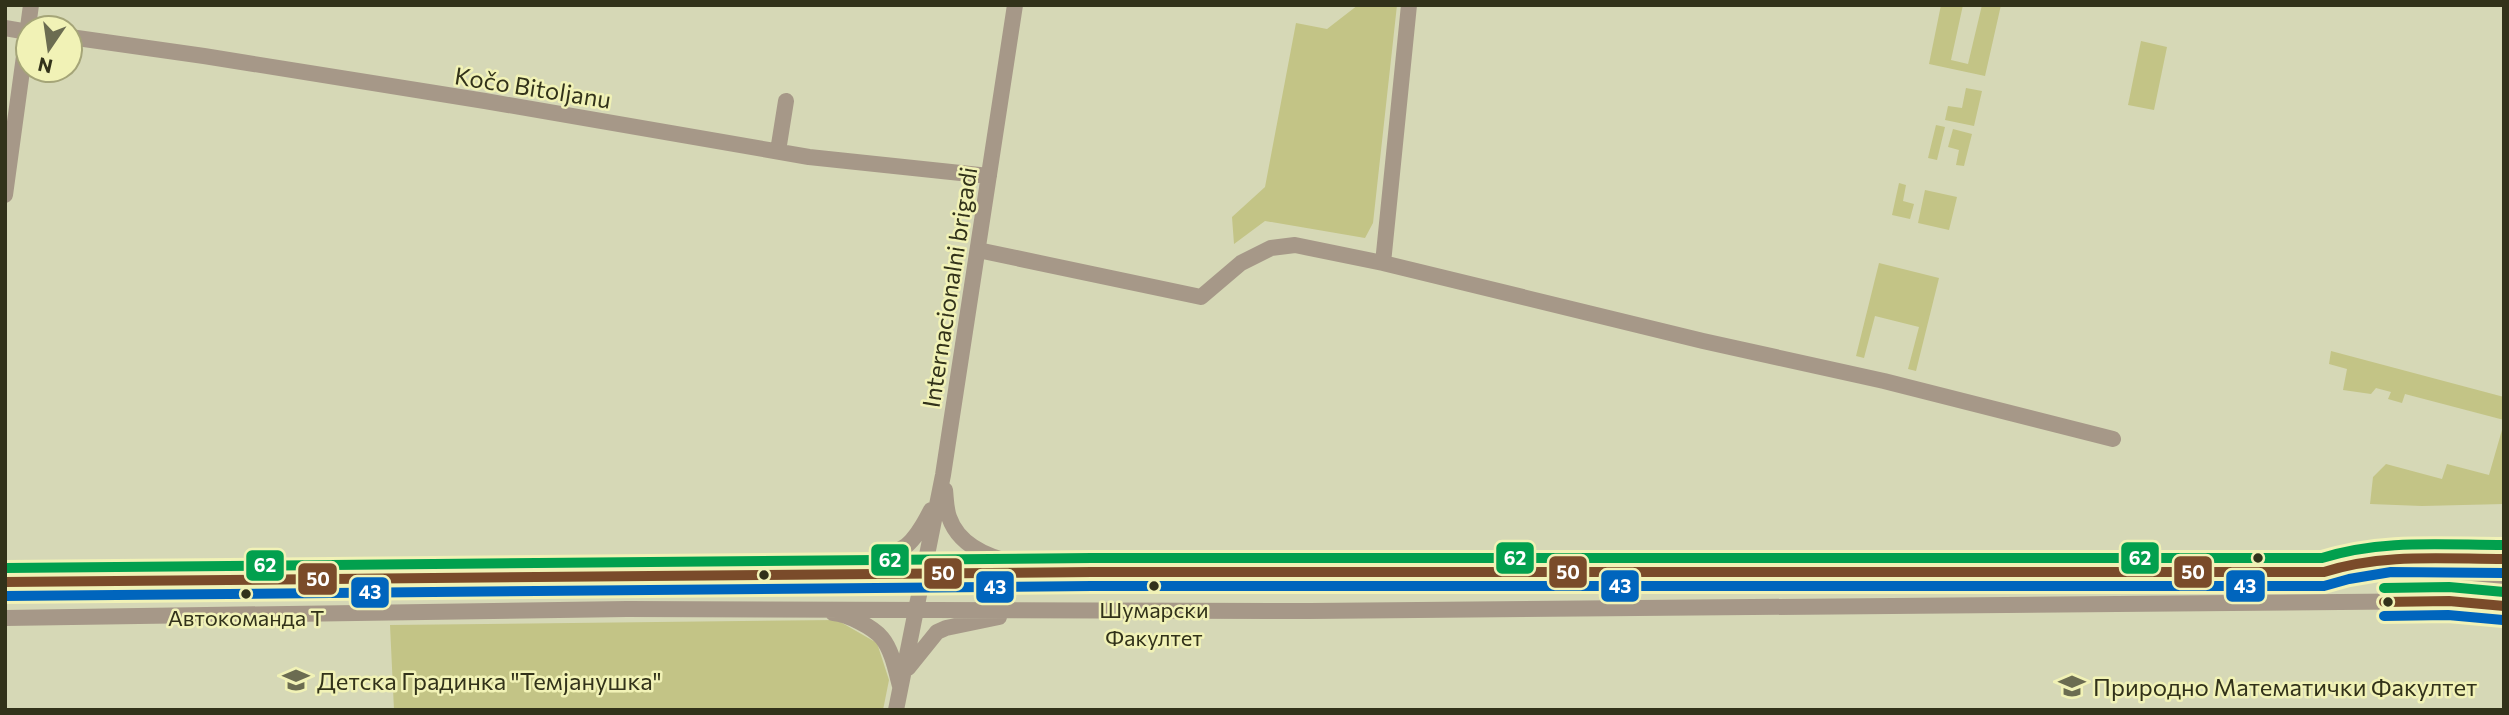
<svg xmlns="http://www.w3.org/2000/svg" width="2509" height="715" viewBox="0 0 2509 715" font-family="Commissioner,sans-serif">
<style>
.green{fill:#c3c486}
.lines{fill:none;stroke-linecap:round;stroke-linejoin:round}
.minor{stroke:#a69888;stroke-width:16}
.bus-1-casing{stroke:#f1f2b6;stroke-width:16}
.bus-2-casing{stroke:#f1f2b6;stroke-width:16}
.bus-3-casing{stroke:#f1f2b6;stroke-width:16}
.bus-1{stroke:#7a4b2a;stroke-width:10}
.bus-2{stroke:#0065bd;stroke-width:10}
.bus-3{stroke:#02a04e;stroke-width:10}
.bus-dot{fill:#32321a;stroke:#f1f2b6;stroke-width:2.5}
.labels{text-anchor:middle;dominant-baseline:central;stroke-width:5;stroke-linejoin:round;paint-order:stroke}
.bus-label{font-size:22px;fill:#32321a;stroke:#f1f2b6}
.street-label{font-size:24px;fill:#32321a;stroke:#f1f2b6}
.poi-label{font-size:24px;fill:#32321a;stroke:#f1f2b6;text-anchor:start}
.line-badge{stroke:#f1f2b6;stroke-width:2.5}
.badge-label{font-size:19px;text-anchor:middle;font-weight:bold;fill:#fff}
</style>
<rect width="100%" height="100%" fill="#d6d8b6"/>
<!-- green -->
<path class="green" d="M1358 5H1397L1373 223 1365 238 1265 221 1234 244 1232 217 1265 187 1296 23 1327 29Z
M1941 5H1963L1951 60 1968 64 1982 5H2001L1985 76 1929 64Z
M2141 41 2167 47 2154 110 2128 105Z
M1966 88 1982 91 1974 126 1945 120 1948 106 1962 108Z
M1936 125 1945 127 1937 160 1928 158Z
M1953 129 1972 134 1964 166 1956 165 1959 150 1948 147Z
M1899 183 1906 185 1903 201 1914 204 1910 219 1892 215Z
M1925 190 1957 197 1949 230 1918 223Z
M1879 263 1939 278 1916 371 1908 369 1919 327 1875 316 1864 358 1856 356Z
M2331 351 2504 397V420L2405 394 2402 403 2388 399 2391 392 2376 388 2371 394 2343 390 2347 369 2329 364Z
M2504 423V504L2422 506 2370 504 2373 477 2386 464 2442 479 2447 464 2489 475Z
M837 620 877 643 889 680 883 710H394L390 625Z"/>
<g class="lines">
<!-- minor -->
<path class="minor" d="M5 28 28 32
M70 37 204 56 485 101 809 157 989 176
M778 151 786 101
M5 195 31 5
M978 250 1201 297 1241 263 1271 248 1295 245 1383 263 1703 341 1884 381 2113 439
M1383 263 1409 5
M945 490C946 499 946 509 949 517 961 552 1002 562 1034 566
M1755 564 1790 559 2164 558 2229 565
M2339 567C2393 553 2449 560 2504 559
M833 570C854 564 888 558 906 546 917 537 925 522 931 510
M5 582C620 577 1236 568 1851 572 2068 573 2286 569 2504 577
M833 613C847 614 873 627 882 638 892 650 896 671 900 686
M5 618 627 609 1310 611 2449 601 2504 606
M908 668 937 632 946 628 999 617
M896 710 943 475 1015 5"/>
<defs>
<path id="bus-1" d="M5 582 1092 572H2324C2383 553 2443 559 2504 559
M2384 602 2449 601 2504 606"/>
<path id="bus-2" d="M5 596 1092 586H2324L2349 579 2391 572 2504 573
M2384 616 2448 615 2503 620"/>
<path id="bus-3" d="M5 568 1092 558H2322C2382 539 2442 545 2504 545
M2384 588 2449 587 2504 592"/>
</defs>
<!-- bus-1 casing -->
<use href="#bus-1" class="bus-1-casing"/>
<!-- bus-2 casing -->
<use href="#bus-2" class="bus-2-casing"/>
<!-- bus-3 casing -->
<use href="#bus-3" class="bus-3-casing"/>
<!-- bus-1 -->
<use href="#bus-1" class="bus-1"/>
<!-- bus-2 -->
<use href="#bus-2" class="bus-2"/>
<!-- bus-3 -->
<use href="#bus-3" class="bus-3"/>
</g>
<!-- icons -->
<defs>
<symbol id="school-bare" viewBox="-9 -9 18 18"><path d="M0-5L7-2L0 1L-7-2ZM-4 1L0 2.5L4 1V4Q0 6-4 4Z" fill="#6b6c51" stroke="#f1f2b6" stroke-width="2.5" paint-order="stroke"/></symbol>
<symbol id="university-bare" viewBox="-9 -9 18 18"><path d="M0-5L7-2L0 1L-7-2ZM-4 1L0 2.5L4 1V4Q0 6-4 4Z" fill="#6b6c51" stroke="#f1f2b6" stroke-width="2.5" paint-order="stroke"/></symbol>
</defs>
<g fill-rule="evenodd">
<use href="#school-bare" x="277" y="661" width="38" height="38"/>
<use href="#university-bare" x="2053" y="667" width="38" height="38"/>
</g>
<!-- markers -->
<g class="bus-dot">
<circle cx="2258" cy="558" r="6"/>
<circle cx="764" cy="575" r="6"/>
<circle cx="1154" cy="586" r="6"/>
<circle cx="246" cy="594" r="6"/>
<circle cx="2388" cy="602" r="6"/>
</g>
<g class="labels">
<!-- bus labels -->
<g class="bus-label">
<text x="1154" y="609">Шумарски<tspan x="1154" dy="28">Факултет</tspan></text>
<text x="246" y="617">Автокоманда Т</text>
</g>
<!-- street labels -->
<g class="street-label">
<text transform="translate(533 87) rotate(9)">Kočo Bitoljanu</text>
<text transform="translate(949 287) rotate(-81)">Internacionalni brigadi</text>
</g>
<!-- poi labels -->
<g class="poi-label">
<text x="317" y="680">Детска Градинка "Темјанушка"</text>
<text x="2093" y="686">Природно Математички Факултет</text>
</g>
</g>
<g class="line-badge">
<rect x="1495" y="541" width="40" height="34" rx="7" fill="#02a04e"/>
<rect x="2120" y="541" width="40" height="34" rx="7" fill="#02a04e"/>
<rect x="870" y="543" width="40" height="34" rx="7" fill="#02a04e"/>
<rect x="245" y="549" width="40" height="33" rx="7" fill="#02a04e"/>
<rect x="1548" y="555" width="40" height="34" rx="7" fill="#7a4b2a"/>
<rect x="2173" y="555" width="40" height="34" rx="7" fill="#7a4b2a"/>
<rect x="923" y="557" width="40" height="33" rx="7" fill="#7a4b2a"/>
<rect x="297" y="562" width="41" height="34" rx="7" fill="#7a4b2a"/>
<rect x="1600" y="569" width="40" height="34" rx="7" fill="#0065bd"/>
<rect x="2225" y="569" width="41" height="34" rx="7" fill="#0065bd"/>
<rect x="975" y="570" width="40" height="34" rx="7" fill="#0065bd"/>
<rect x="350" y="576" width="40" height="33" rx="7" fill="#0065bd"/>
</g>
<g class="badge-label">
<text x="1515" y="565">62</text>
<text x="2140" y="565">62</text>
<text x="890" y="567">62</text>
<text x="265" y="572">62</text>
<text x="1568" y="579">50</text>
<text x="2193" y="579">50</text>
<text x="943" y="580">50</text>
<text x="318" y="586">50</text>
<text x="1620" y="593">43</text>
<text x="2245" y="593">43</text>
<text x="995" y="594">43</text>
<text x="370" y="599">43</text>
</g>
<!-- border -->
<rect width="2509" height="715" fill="none" stroke="#32321a" stroke-width="14"/>
<!-- north arrow -->
<g transform="translate(49 49) rotate(193)"><circle r="33" fill="#f1f2b6" stroke="#a5a578" stroke-width="2"/>
<path d="M0-5L12 26L0 18L-12 26Z" fill="#6b6c51"/>
<text y="-10" font-size="19" font-weight="bold" text-anchor="middle" fill="#32321a">N</text>
</g>
</svg>
